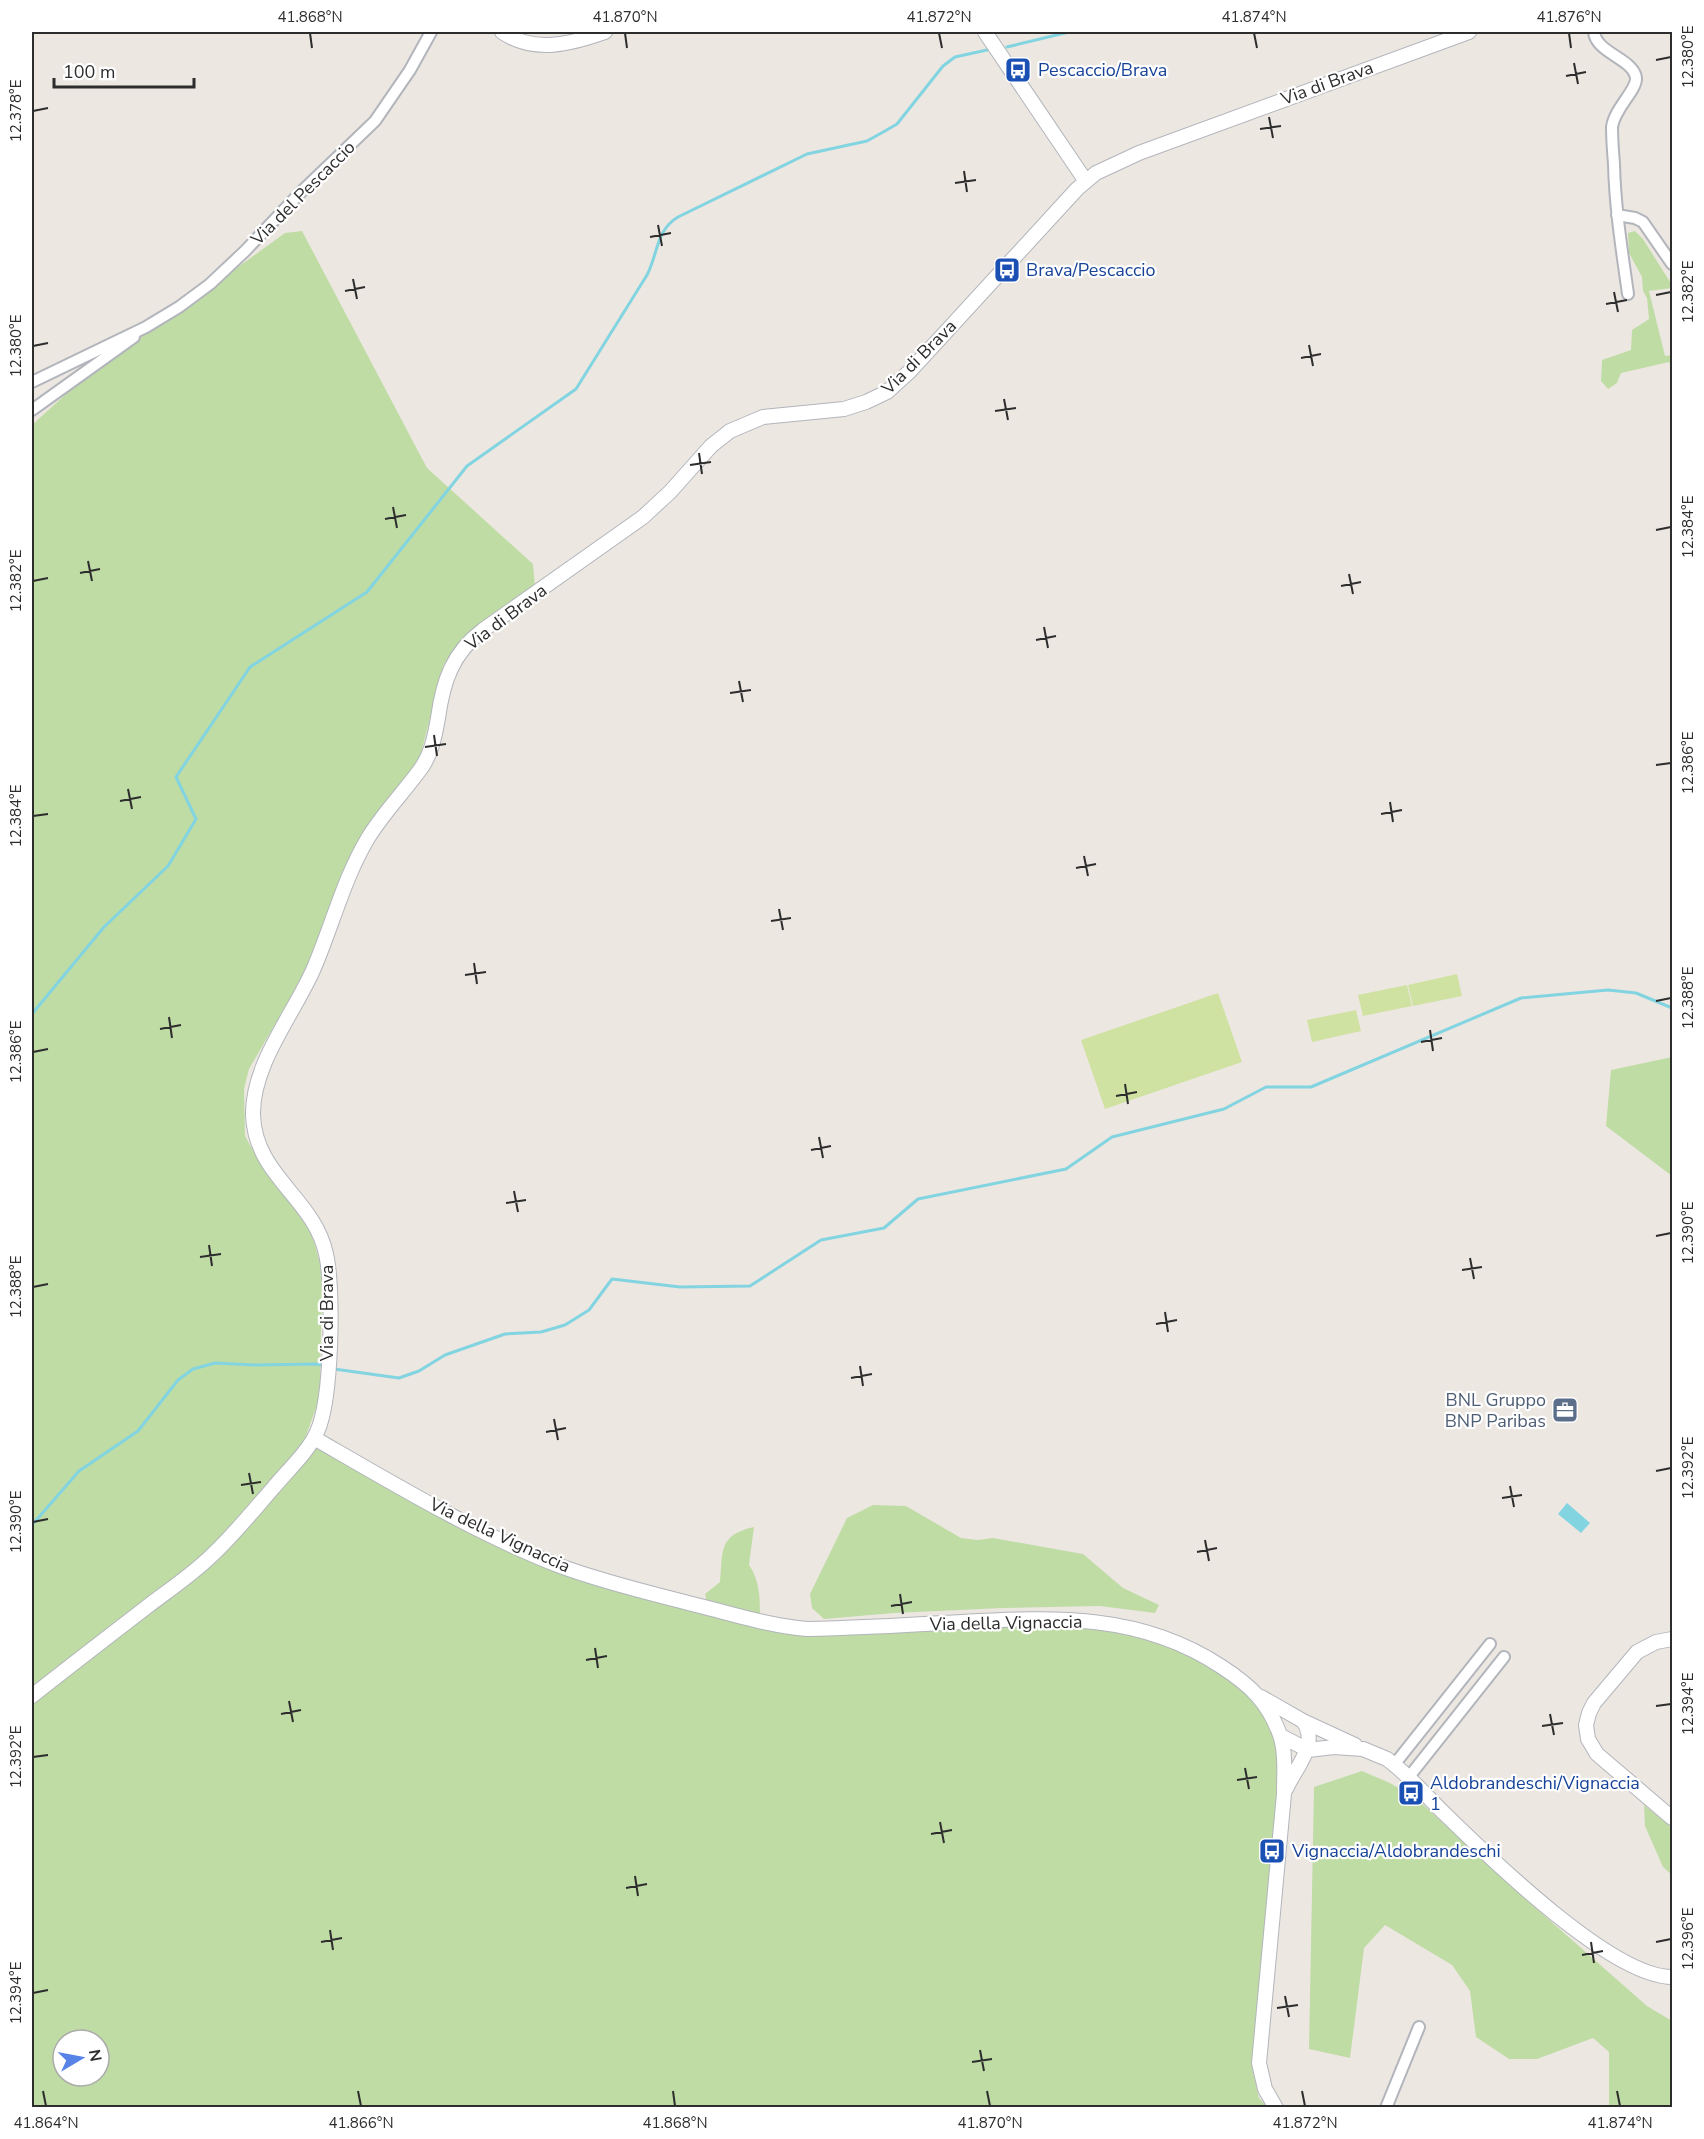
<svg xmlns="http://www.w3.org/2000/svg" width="1704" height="2139" viewBox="0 0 1704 2139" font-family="'Nunito Sans',sans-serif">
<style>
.green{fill:#bfdca5;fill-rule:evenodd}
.pitch{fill:#cfe2a2}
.water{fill:#82d4e1}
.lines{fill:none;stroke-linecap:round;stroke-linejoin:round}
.stream{stroke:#82d4e1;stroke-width:3}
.street-casing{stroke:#b2b5bb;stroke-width:14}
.secondary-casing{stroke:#b2b5bb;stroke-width:16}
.street{stroke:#fff;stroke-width:10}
.secondary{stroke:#fff;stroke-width:14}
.ticks{fill:none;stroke:#2d2d2d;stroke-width:2}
.labels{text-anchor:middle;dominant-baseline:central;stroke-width:4.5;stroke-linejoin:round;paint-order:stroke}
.transit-label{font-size:18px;fill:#164399;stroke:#fff;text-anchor:start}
.street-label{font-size:18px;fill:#2d2d2d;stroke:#fff}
.service-label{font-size:18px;fill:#4e5e75;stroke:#fff;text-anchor:end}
.neatline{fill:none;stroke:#2d2d2d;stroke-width:2}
.ticks-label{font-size:15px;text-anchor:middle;fill:#2d2d2d}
</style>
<rect width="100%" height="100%" fill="#ede7e2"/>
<!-- green -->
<path class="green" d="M302 231 427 468 533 564 535 587 469 637 444 664 419 761 359 842 310 964 249 1069 244 1089 245 1136 265 1172 310 1228 322 1270 320 1397 304 1441 507 1550 798 1633 1049 1624 1109 1629 1135 1637 1186 1646 1261 1704 1272 1726 1279 1760 1277 1806 1253 2072 1259 2098 1267 2107H32V425L78 383 285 233ZM63 2040H99V2076H63Z
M1635 231 1643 239 1672 285V288L1649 291 1665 356 1672 355V371L1669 362 1621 373 1617 383 1608 389 1601 381 1602 360 1631 350 1632 330 1649 319 1647 298 1643 291 1642 277 1629 253 1628 233Z
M1672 1057V1176L1606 1126 1611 1070Z
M873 1505 906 1506 961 1538 978 1540 993 1538 1083 1554 1123 1588 1159 1605 1155 1613 1100 1606 1003 1608 894 1613 824 1619 812 1608 810 1594 847 1518Z
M754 1527 749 1565C760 1581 760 1598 760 1617L707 1603 705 1594 720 1582C723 1551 718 1535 754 1527Z
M1362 1771 1390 1783 1417 1799 1514 1889 1647 2006 1672 2021V2107H1609V2052L1593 2038 1537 2059H1509L1476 2037 1470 1991 1452 1965 1385 1925 1364 1948 1350 2058 1309 2049 1314 1787Z
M1644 1805 1672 1828V1875L1663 1867 1645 1826Z"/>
<!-- pitch -->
<path class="pitch" d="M1457 974 1462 996 1413 1006 1408 985Z
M1407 985 1412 1006 1363 1016 1358 995Z
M1218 993 1242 1062 1105 1109 1081 1040Z
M1356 1010 1361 1031 1312 1042 1307 1020Z"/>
<!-- water -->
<path class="water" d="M1567 1503 1590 1523 1581 1533 1558 1514Z"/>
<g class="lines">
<!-- stream -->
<path class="stream" d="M1007 47 1069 32
M32 1014 104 927 168 866 196 819 176 777 250 667 367 592 467 466 576 389 647 275C658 254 656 230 678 217L807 154 867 141 885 131 897 124 943 66 955 57 987 50
M334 1369 399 1378 419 1371 445 1355 505 1334 541 1332 565 1325 589 1310 612 1279 680 1287 750 1286 821 1240 884 1228 918 1199 1066 1169 1112 1137 1224 1109 1266 1087H1311L1521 998 1608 990 1636 993 1672 1008
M32 1525 79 1471 138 1431 178 1380 193 1369 215 1363 254 1365 317 1364 325 1366"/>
<defs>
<path id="street" d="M1594 32C1596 53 1634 59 1636 78 1637 90 1614 109 1612 127 1612 139 1613 152 1614 164 1615 208 1622 251 1628 294
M1617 215 1635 218 1643 222 1672 264
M32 382 146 327 179 307 210 284 245 251 301 192 375 121 410 70 431 32
M32 410 134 337
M1394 1765 1490 1644
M1408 1778 1504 1657
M1386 2108 1419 2027"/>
<path id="secondary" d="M502 32C534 54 571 44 605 32
M985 32 1085 180
M314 1438C392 1483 477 1534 560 1566 606 1583 654 1594 700 1606 736 1615 771 1626 807 1629 859 1628 910 1625 962 1622 1055 1617 1141 1613 1222 1667 1251 1686 1268 1702 1280 1735 1286 1752 1284 1775 1284 1794L1259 2063 1265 2089 1276 2108
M1672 1639 1656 1642 1637 1652 1594 1703 1589 1713 1586 1725 1588 1739 1597 1754 1672 1818
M32 1696C70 1666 109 1636 148 1606 169 1590 190 1576 209 1558 232 1537 253 1511 274 1487 288 1470 308 1452 317 1432 332 1400 334 1288 326 1254 314 1198 255 1176 253 1115 252 1064 294 1014 314 968 332 926 344 878 368 838 384 812 405 791 422 767 432 752 435 735 438 718 443 682 452 653 483 630L643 517 670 492 711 446 730 431 763 417 844 409 866 402 887 392 910 371 1077 189 1096 173 1139 153 1469 32
M1261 1697 1303 1721 1355 1745
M1281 1736 1308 1750 1334 1747 1363 1749 1387 1759C1409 1775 1427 1797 1447 1816 1491 1859 1612 1977 1672 1977
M1286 1789C1295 1768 1320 1744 1303 1721"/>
</defs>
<!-- street casing -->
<use href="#street" class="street-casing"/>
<!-- secondary casing -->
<use href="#secondary" class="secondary-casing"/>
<!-- street -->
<use href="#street" class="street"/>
<!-- secondary -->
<use href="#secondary" class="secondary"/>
</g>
<!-- ticks -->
<path class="ticks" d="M310 33 312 48M625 33 627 48M939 33 942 48M1254 33 1257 48M1569 33 1571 48M1656 60 1671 57M1574 63 1578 84M1566 76 1586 72M33 111 48 108M1269 117 1273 138M1260 129 1281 126M964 171 967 192M955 183 976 180M658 225 662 246M650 237 671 233M353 279 357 299M345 291 365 287M1614 292 1618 312M1656 295 1671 292M1606 304 1627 300M1309 345 1313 366M33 346 48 343M1301 358 1321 354M1004 399 1008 420M995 411 1016 408M699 453 702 474M690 465 711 462M393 507 397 528M385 519 406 515M1656 530 1671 527M88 561 92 581M80 573 100 569M1349 574 1353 594M33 581 48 578M1341 586 1361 582M1044 627 1048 648M1036 640 1056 636M739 681 743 702M730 693 751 690M434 735 437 756M425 747 446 744M1656 765 1671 763M128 789 132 809M120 801 141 797M1390 802 1393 822M1381 814 1402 810M33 816 48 814M1084 856 1088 876M1076 868 1096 864M779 909 783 930M771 921 791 918M474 963 477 984M465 975 486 972M1656 1001 1671 998M169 1017 172 1038M160 1029 181 1025M1430 1030 1433 1051M1421 1042 1442 1038M33 1052 48 1049M1125 1084 1128 1104M1116 1096 1137 1092M819 1137 823 1158M811 1150 831 1146M514 1191 518 1212M506 1203 526 1200M1656 1236 1671 1233M209 1245 212 1266M200 1257 221 1254M1470 1258 1474 1279M1462 1270 1482 1267M33 1287 48 1284M1165 1312 1168 1332M1156 1324 1177 1320M860 1366 863 1386M851 1378 872 1374M554 1419 558 1440M546 1432 566 1428M1656 1471 1671 1468M249 1473 253 1494M241 1485 261 1482M1510 1486 1514 1507M1502 1498 1522 1495M33 1522 48 1519M1205 1540 1209 1561M1197 1552 1217 1548M900 1594 903 1614M891 1606 912 1602M595 1648 598 1668M586 1660 607 1656M289 1701 293 1722M1656 1706 1671 1704M281 1714 301 1710M1550 1714 1554 1735M1542 1726 1563 1723M33 1757 48 1755M1245 1768 1249 1789M1237 1780 1257 1777M940 1822 944 1843M931 1834 952 1830M635 1876 638 1896M626 1888 647 1884M330 1930 333 1950M321 1942 342 1938M1591 1942 1594 1963M1656 1942 1671 1939M1582 1955 1603 1951M33 1993 48 1990M1285 1996 1289 2017M1277 2008 1298 2005M980 2050 984 2071M972 2062 992 2059M43 2091 46 2106M358 2091 361 2106M673 2091 675 2106M987 2091 990 2106M1302 2091 1305 2106M1617 2091 1620 2106"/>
<!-- icons -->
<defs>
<symbol id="bus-square" viewBox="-11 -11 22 22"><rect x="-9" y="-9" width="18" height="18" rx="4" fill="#1a4fb4" stroke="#fff"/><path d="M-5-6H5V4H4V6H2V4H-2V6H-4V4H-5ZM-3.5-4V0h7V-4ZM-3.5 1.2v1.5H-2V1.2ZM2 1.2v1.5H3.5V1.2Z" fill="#fff"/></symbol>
<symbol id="office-square" viewBox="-11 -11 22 22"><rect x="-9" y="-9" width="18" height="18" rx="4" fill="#5c6f8a" stroke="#fff"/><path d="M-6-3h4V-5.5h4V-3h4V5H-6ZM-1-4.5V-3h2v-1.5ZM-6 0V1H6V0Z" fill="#fff"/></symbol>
</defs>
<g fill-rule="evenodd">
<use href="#bus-square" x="1003" y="55" width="30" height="30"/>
<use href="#bus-square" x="992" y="255" width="30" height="30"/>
<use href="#office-square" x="1550" y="1395" width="30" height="30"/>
<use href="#bus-square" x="1396" y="1778" width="30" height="30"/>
<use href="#bus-square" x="1257" y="1836" width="30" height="30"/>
</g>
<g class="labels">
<!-- transit labels -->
<g class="transit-label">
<text x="1038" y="70">Pescaccio/Brava</text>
<text x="1026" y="270">Brava/Pescaccio</text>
<text x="1430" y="1783">Aldobrandeschi/Vignaccia<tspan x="1430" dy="21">1</tspan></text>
<text x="1292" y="1851">Vignaccia/Aldobrandeschi</text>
</g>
<!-- street labels -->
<g class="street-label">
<text transform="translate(1327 83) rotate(-20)">Via di Brava</text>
<text transform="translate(303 193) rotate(-45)">Via del Pescaccio</text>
<text transform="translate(919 357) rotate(-45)">Via di Brava</text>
<text transform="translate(506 617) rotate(-37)">Via di Brava</text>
<text transform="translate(327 1313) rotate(-90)">Via di Brava</text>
<text transform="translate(500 1535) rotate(25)">Via della Vignaccia</text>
<text transform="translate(1006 1623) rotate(-1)">Via della Vignaccia</text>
</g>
<!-- service labels -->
<g class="service-label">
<text x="1546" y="1400">BNL Gruppo<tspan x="1546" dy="21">BNP Paribas</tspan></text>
</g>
</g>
<!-- border -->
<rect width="1704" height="2139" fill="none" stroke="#ffffff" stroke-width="66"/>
<!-- north arrow -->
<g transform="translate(81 2058) rotate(80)"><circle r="28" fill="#ffffff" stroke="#ababab" stroke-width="1.5"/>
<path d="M0-4.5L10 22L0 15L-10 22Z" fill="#5683e5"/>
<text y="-9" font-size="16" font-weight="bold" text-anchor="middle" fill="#2d2d2d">N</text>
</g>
<!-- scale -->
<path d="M54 78v9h140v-9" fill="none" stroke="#2d2d2d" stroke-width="3"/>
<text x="63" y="78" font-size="18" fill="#2d2d2d" stroke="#ffffff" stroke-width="4.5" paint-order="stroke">100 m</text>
<rect x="33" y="33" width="1638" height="2073" class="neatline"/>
<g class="ticks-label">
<text x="310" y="22">41.868°N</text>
<text x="625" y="22">41.870°N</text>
<text x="939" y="22">41.872°N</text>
<text x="1254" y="22">41.874°N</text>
<text x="1569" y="22">41.876°N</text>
<text transform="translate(1688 57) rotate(-90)" y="5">12.380°E</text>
<text transform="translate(16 111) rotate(-90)" y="5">12.378°E</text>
<text transform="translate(1688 292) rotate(-90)" y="5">12.382°E</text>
<text transform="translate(16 346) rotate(-90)" y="5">12.380°E</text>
<text transform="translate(1688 527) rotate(-90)" y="5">12.384°E</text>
<text transform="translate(16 581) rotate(-90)" y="5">12.382°E</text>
<text transform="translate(1688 763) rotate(-90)" y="5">12.386°E</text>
<text transform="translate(16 816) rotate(-90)" y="5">12.384°E</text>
<text transform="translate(1688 998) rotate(-90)" y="5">12.388°E</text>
<text transform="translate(16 1052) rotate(-90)" y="5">12.386°E</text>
<text transform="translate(1688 1233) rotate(-90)" y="5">12.390°E</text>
<text transform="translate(16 1287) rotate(-90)" y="5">12.388°E</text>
<text transform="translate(1688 1468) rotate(-90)" y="5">12.392°E</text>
<text transform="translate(16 1522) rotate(-90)" y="5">12.390°E</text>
<text transform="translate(1688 1704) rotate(-90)" y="5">12.394°E</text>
<text transform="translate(16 1757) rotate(-90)" y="5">12.392°E</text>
<text transform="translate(1688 1939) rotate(-90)" y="5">12.396°E</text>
<text transform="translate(16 1993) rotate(-90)" y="5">12.394°E</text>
<text x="46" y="2128">41.864°N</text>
<text x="361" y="2128">41.866°N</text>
<text x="675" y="2128">41.868°N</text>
<text x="990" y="2128">41.870°N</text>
<text x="1305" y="2128">41.872°N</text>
<text x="1620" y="2128">41.874°N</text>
</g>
</svg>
